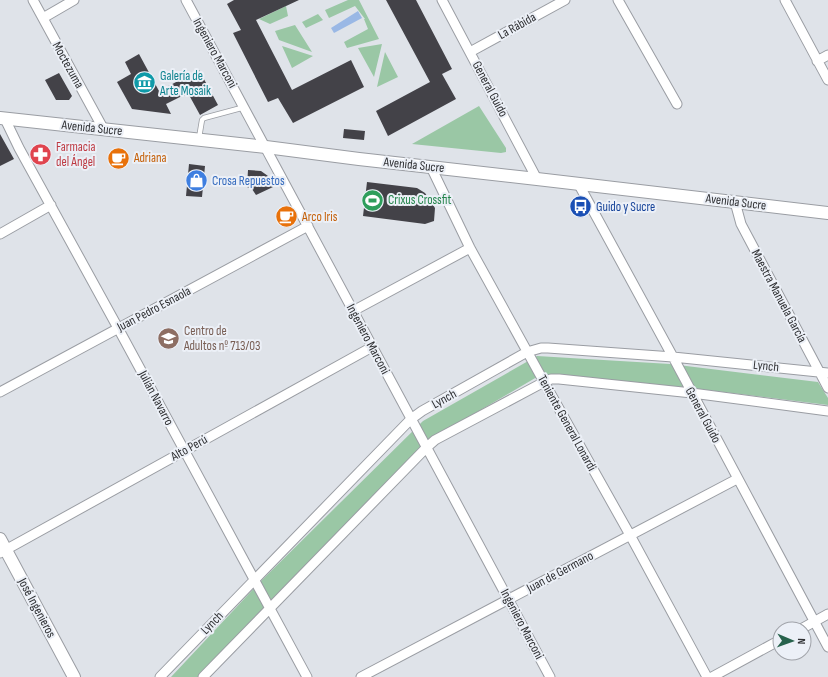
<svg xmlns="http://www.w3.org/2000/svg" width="828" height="677" viewBox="0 0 828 677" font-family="'Sofia Sans Condensed',sans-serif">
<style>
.green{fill:#9ac7a5}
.water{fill:#9ab8e5}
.building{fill:#434248}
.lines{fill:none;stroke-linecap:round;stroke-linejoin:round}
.lane-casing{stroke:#9a9da3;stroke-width:6}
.street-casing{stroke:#9a9da3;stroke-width:11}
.secondary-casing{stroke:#9a9da3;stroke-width:14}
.lane{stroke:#fff;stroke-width:4.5}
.street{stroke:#fff;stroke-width:9}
.secondary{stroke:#fff;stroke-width:12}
.labels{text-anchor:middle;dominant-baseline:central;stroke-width:4;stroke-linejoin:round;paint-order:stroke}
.street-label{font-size:13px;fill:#2f3033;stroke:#ecf0f7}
.culture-label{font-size:13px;fill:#0d838f;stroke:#ecf0f7;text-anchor:start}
.health-label{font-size:13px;fill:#be3a42;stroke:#ecf0f7;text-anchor:start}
.food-label{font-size:13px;fill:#c56008;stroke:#ecf0f7;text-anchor:start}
.shop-label{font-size:13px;fill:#366cbe;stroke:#ecf0f7;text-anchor:start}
.leisure-label{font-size:13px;fill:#27864d;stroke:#ecf0f7;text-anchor:start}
.transit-label{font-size:13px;fill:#164399;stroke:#ecf0f7;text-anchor:start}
.education-label{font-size:13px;fill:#785e54;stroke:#ecf0f7;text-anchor:start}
</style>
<rect width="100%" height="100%" fill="#dfe3e9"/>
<!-- green -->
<path class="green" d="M348 0H359L379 39 347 48 344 42 368 29 364 19H365L355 6 329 18 325 10Z
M286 6 288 16 270 24 259 19Z
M318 14 323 20 306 28 302 22Z
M295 25 312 52 279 40 275 31Z
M382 44 374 77 358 48Z
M282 46 313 56 292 68Z
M385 52 398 77 377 87Z
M479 106 506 148V152L501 153 412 144Z
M537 356 670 364 818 382 828 398V405L691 388 542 374 431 439 198 677H171L259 583 423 421Z"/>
<!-- water -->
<path class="water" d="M358 11 362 18 334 33 331 28Z"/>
<!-- building -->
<path class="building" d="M234 0H299L256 20 292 90 351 60 364 87 293 123 278 98 268 102 233 33 241 30 227 4Z
M386 0H416L452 69 442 74 456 99 388 136 376 111 430 82Z
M139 54 159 91 199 70 218 105 200 115 189 95 182 96 166 104 171 114 132 109 117 82 131 74 125 62Z
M59 73 72 96 69 100H56L45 80Z
M344 129 365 131 364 140 343 138Z
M0 134 14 159 0 166Z
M189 164 205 166 202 197 186 196Z
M248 170 261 171 268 176 273 187 256 195 252 189 247 187Z
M367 182 417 188 425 193 435 208 434 221 425 224 363 216Z"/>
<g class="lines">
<defs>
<path id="lane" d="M199 138 202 120 204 118 245 107"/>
<path id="street" d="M33 0 104 130
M186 0C309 225 428 452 550 677
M442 0 537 179
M618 0 677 104
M785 0 828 80
M43 18 74 0
M470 52 565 0
M817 61 828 55
M5 119 19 148 118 328 307 677
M431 167 470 248 544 382 630 535 707 677
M578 183 673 357 828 647
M735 202 741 224 828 388
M0 234 51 205
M353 311 470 248
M0 392 308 226
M0 553 372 347
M801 629 828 614
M160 677 411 419 422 411 527 352 541 348H548L673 357 828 373
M203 677 427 447 435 440 544 382 551 379H559L692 393 828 411
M361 677 737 479
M712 677 780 640"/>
<path id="secondary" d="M0 118 266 147 359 159 537 179 828 213
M0 539 74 677"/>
</defs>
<!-- lane casing -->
<use href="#lane" class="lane-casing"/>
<!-- street casing -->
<use href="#street" class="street-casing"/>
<!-- secondary casing -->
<use href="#secondary" class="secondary-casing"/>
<!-- lane -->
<use href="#lane" class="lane"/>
<!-- street -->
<use href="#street" class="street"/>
<!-- secondary -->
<use href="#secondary" class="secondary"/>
</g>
<!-- icons -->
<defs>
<symbol id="museum-disc" viewBox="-11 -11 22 22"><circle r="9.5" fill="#0f9aa8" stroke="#ecf0f7"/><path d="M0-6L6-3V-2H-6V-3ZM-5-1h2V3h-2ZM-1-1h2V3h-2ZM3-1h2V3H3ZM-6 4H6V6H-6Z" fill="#fff"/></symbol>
<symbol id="pharmacy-disc" viewBox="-11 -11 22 22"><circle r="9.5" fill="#e0444e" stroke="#ecf0f7"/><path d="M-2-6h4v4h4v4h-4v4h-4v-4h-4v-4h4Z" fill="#fff"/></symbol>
<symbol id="cafe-disc" viewBox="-11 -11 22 22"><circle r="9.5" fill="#e8710a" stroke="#ecf0f7"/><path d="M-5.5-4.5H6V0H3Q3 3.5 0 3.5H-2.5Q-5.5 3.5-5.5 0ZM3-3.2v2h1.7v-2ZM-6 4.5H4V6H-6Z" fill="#fff"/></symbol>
<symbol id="shop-disc" viewBox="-11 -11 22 22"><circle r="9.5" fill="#3f7fe0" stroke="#ecf0f7"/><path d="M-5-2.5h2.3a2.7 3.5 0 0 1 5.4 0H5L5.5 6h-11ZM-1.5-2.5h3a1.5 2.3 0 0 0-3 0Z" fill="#fff"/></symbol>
<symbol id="stadium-disc" viewBox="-11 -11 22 22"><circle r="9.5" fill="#2e9e5b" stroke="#ecf0f7"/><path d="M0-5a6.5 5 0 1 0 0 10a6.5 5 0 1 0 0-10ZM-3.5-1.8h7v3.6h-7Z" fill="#fff"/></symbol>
<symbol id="bus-disc" viewBox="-11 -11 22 22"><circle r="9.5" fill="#1a4fb4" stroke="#ecf0f7"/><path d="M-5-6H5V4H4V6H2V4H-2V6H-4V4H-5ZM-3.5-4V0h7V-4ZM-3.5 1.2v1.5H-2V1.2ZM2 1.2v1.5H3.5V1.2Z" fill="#fff"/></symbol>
<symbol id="school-disc" viewBox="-11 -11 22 22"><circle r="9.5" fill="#8d6e63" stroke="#ecf0f7"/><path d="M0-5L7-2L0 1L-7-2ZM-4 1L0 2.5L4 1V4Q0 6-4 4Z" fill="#fff"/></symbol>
</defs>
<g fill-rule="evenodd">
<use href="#museum-disc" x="132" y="70" width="25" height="25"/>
<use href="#pharmacy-disc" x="28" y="142" width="25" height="25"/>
<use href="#cafe-disc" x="106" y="146" width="25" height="25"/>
<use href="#shop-disc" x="184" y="168" width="25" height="25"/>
<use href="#stadium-disc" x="360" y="188" width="25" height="25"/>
<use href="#bus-disc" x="568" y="194" width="25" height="25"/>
<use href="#cafe-disc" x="274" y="204" width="25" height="25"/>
<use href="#school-disc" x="156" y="326" width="25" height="25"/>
</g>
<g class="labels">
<!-- street labels -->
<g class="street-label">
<text transform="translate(517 26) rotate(-29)">La Rábida</text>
<text transform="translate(215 53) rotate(61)">Ingeniero Marconi</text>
<text transform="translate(68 65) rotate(61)">Moctezuma</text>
<text transform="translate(490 89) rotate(62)">General Guido</text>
<text transform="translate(92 128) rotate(6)">Avenida Sucre</text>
<text transform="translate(414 165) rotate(6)">Avenida Sucre</text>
<text transform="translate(736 202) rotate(7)">Avenida Sucre</text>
<text transform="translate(779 296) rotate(62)">Maestra Manuela García</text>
<text transform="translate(154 309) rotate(-28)">Juan Pedro Esnaola</text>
<text transform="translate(368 339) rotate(62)">Ingeniero Marconi</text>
<text transform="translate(766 366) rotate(6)">Lynch</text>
<text transform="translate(156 398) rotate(62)">Julián Navarro</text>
<text transform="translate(444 399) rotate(-29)">Lynch</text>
<text transform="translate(703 415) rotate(62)">General Guido</text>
<text transform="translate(567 423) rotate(61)">Teniente General Lonardi</text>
<text transform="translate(189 448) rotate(-29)">Alto Perú</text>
<text transform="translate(560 572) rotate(-28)">Juan de Germano</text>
<text transform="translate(37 608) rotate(62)">José Ingenieros</text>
<text transform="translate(212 623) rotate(-46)">Lynch</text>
<text transform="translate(522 624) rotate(62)">Ingeniero Marconi</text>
</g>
<!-- culture labels -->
<g class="culture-label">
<text x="160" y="76">Galería de<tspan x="160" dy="15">Arte Mosaik</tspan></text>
</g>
<!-- health labels -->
<g class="health-label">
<text x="56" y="147">Farmacia<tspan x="56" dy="15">del Ángel</tspan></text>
</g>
<!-- food labels -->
<g class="food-label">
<text x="134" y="158">Adriana</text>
<text x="302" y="217">Arco Iris</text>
</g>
<!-- shop labels -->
<g class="shop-label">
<text x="212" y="181">Crosa Repuestos</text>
</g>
<!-- leisure labels -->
<g class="leisure-label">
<text x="388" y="200">Crixus Crossfit</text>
</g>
<!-- transit labels -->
<g class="transit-label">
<text x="596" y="207">Guido y Sucre</text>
</g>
<!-- education labels -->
<g class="education-label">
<text x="184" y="331">Centro de<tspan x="184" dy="15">Adultos nº 713/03</tspan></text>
</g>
</g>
<!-- north arrow -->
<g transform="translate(792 641) rotate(92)"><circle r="19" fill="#ecf0f7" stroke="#a0a3a9"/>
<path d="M0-3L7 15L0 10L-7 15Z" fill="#27624c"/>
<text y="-6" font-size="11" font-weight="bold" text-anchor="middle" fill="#2f3033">N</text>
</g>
</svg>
